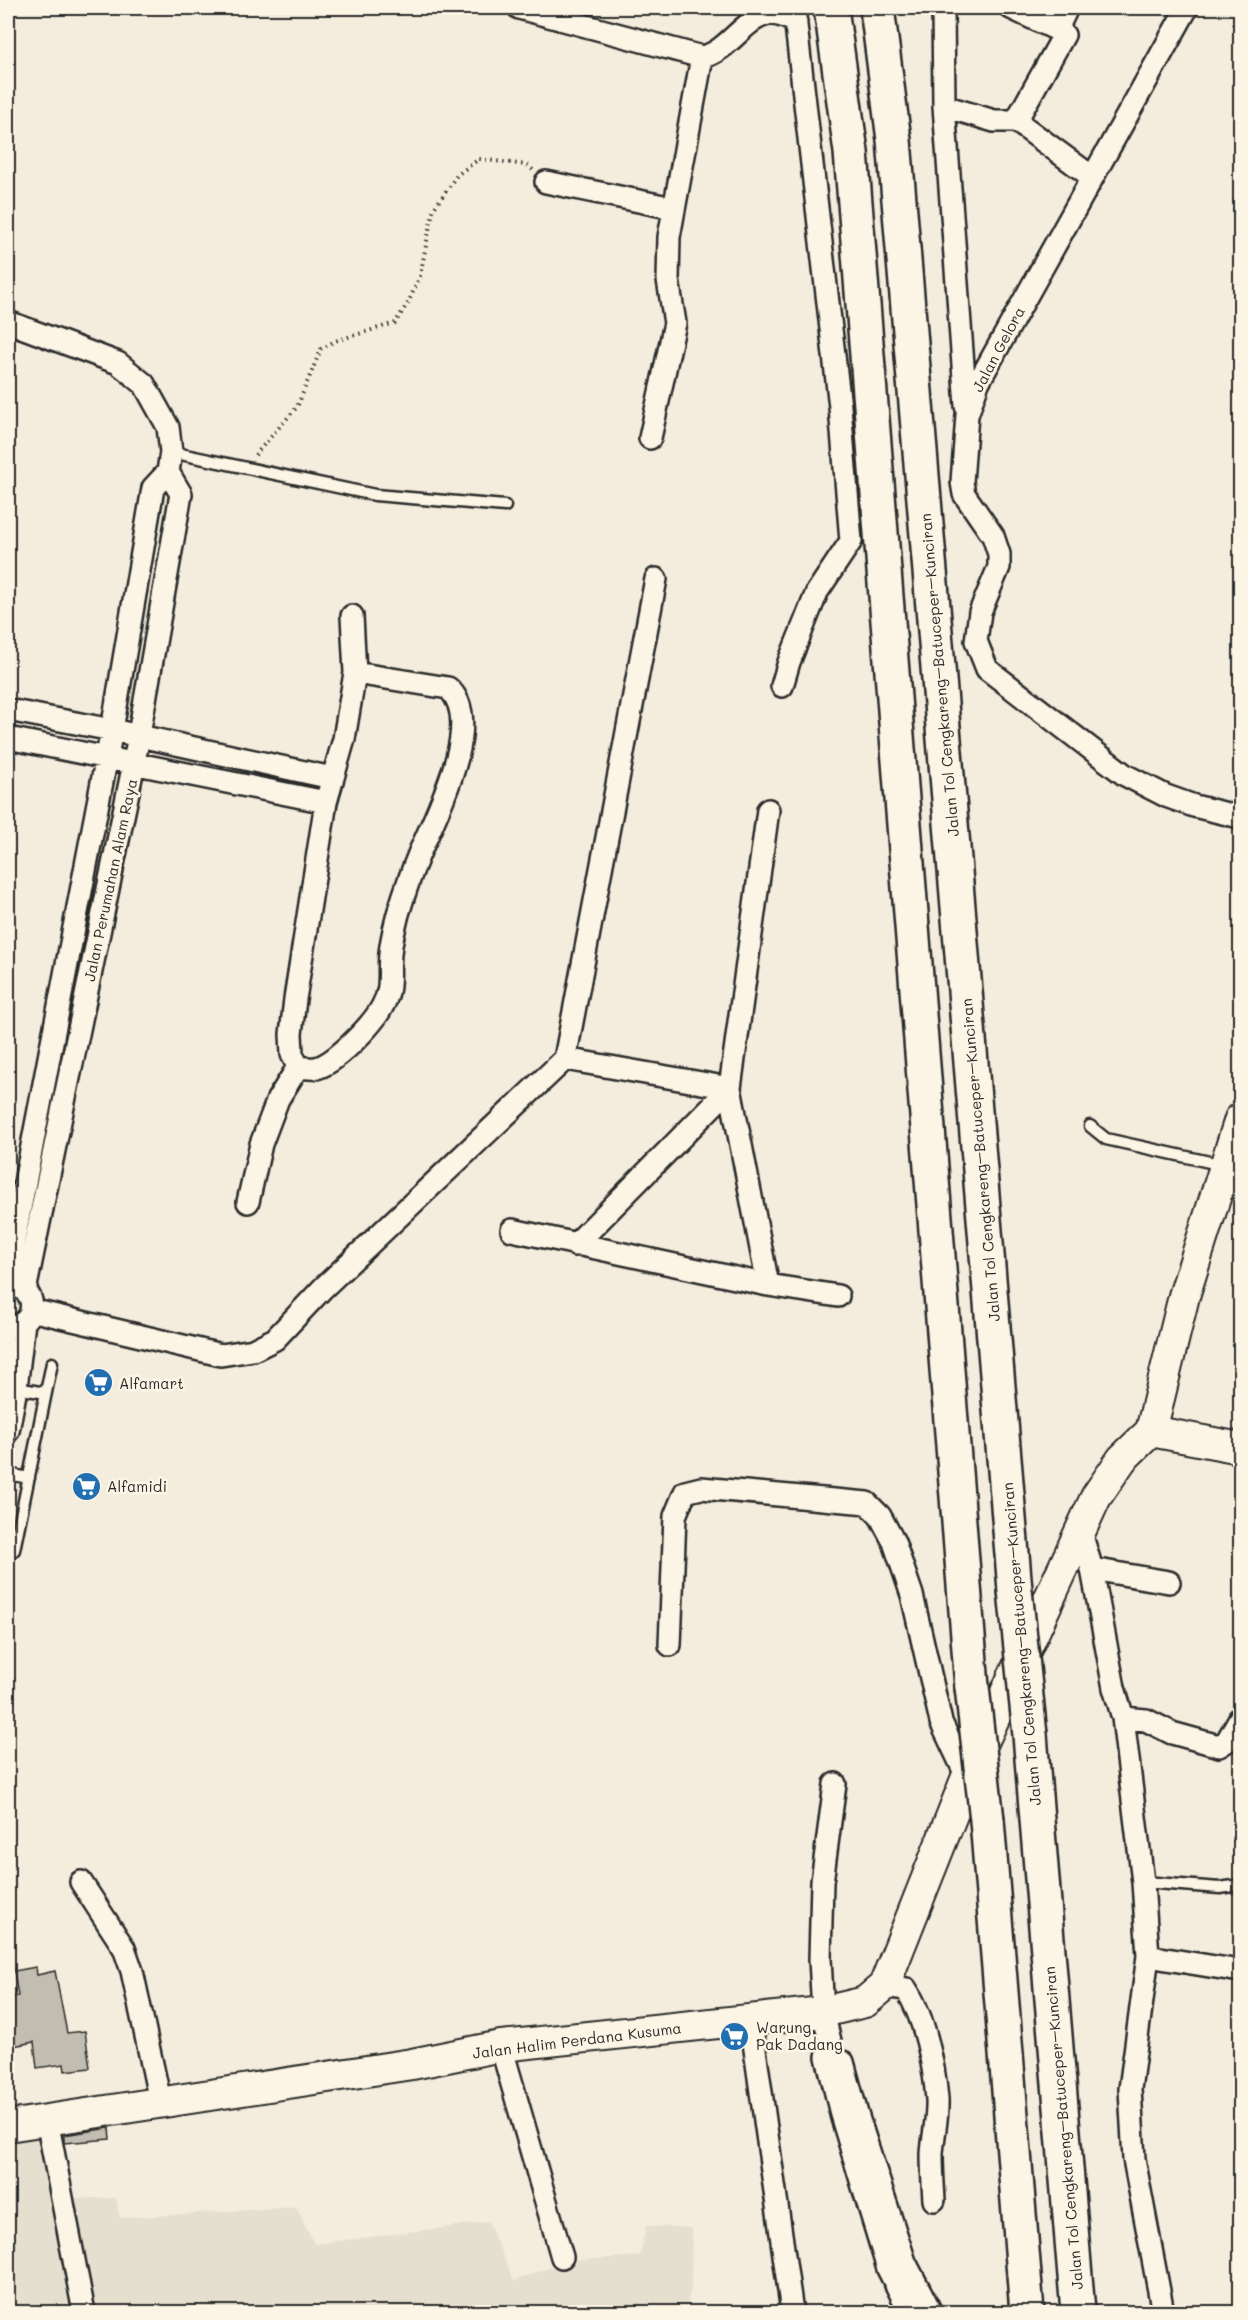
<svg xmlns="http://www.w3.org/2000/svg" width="1248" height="2320" viewBox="0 0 1248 2320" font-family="Mali,sans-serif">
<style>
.built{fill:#e5dfd0}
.building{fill:#c2bdb1;stroke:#2b2b2b;stroke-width:1.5}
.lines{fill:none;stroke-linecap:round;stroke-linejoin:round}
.lane-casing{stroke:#2b2b2b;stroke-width:15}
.street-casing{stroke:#2b2b2b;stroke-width:26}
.secondary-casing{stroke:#2b2b2b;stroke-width:34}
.highway-casing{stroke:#2b2b2b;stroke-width:38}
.path{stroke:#2b2b2b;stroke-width:4;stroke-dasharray:1.5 4.5;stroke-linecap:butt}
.lane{stroke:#fcf5e5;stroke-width:10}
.street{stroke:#fcf5e5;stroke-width:21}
.secondary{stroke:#fcf5e5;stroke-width:30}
.highway{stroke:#fcf5e5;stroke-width:33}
.highway-bridge-casing{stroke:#2b2b2b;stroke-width:38;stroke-linecap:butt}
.highway-bridge{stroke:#fcf5e5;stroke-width:33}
.labels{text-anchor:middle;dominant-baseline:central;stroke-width:5;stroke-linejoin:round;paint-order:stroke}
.street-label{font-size:15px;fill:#2b2b2b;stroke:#fcf5e5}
.poi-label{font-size:15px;fill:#2b2b2b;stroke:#fcf5e5;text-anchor:start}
</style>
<rect width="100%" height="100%" fill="#f4edde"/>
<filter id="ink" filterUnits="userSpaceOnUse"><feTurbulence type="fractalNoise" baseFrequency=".0167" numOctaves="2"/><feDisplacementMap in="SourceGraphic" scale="12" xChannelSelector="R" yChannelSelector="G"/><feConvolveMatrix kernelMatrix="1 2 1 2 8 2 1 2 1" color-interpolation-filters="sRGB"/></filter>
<g filter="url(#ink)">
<!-- built -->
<path class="built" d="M50 2129 71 2198H116L120 2218 296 2207 314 2244 488 2222 514 2281 567 2261 640 2256 646 2226 692 2228 691 2286 686 2312H8V2137Z"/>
<!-- building -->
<path class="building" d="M36 1967 37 1975 55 1971 67 2033 85 2031 90 2068 65 2071 64 2064 37 2068 34 2042 8 2047V1998L18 1996 14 1971Z
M109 2128 110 2139 64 2143V2135Z"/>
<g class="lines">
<defs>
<path id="lane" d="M171 452 375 495 505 506
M1090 1126 1106 1139 1223 1165
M16 1388 46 1393
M8 1474 29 1478
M8 1555 14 1550 52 1363
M1143 1882 1220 1888 1240 1885"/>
<path id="street" d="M519 8 702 57C728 52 744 18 769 14 779 13 788 18 796 22
M943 8 944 106 966 406
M1011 8 1062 32 1064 35 1016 121
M1187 8 978 383 967 415 962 482 964 494 993 536 999 554V567L980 612 976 641 987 669 1125 775 1166 796 1194 806 1240 817
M1057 29 1067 8
M944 106 994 121H1016L1092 177
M546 182 673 208
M8 322 118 363 144 384 168 427 171 452 168 472 153 488 112 730 8 1271
M650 438 675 323 668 280 669 237 702 57
M782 686 789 662 817 592 851 541 840 407 794 8
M8 710 112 730 332 778
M8 738 326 802
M565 1059 730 1088 768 1285
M298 1067C303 1067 310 1069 316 1068 335 1064 373 1024 382 1007 393 988 388 975 390 954 391 941 395 926 398 914 404 894 411 873 419 854 435 816 486 721 448 688L355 673
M248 1202 261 1144 278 1099 298 1067 292 1054 291 1034 295 999 326 802 344 739 355 673 352 616
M512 1230 768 1285 838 1296
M575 1245 730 1088 768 810
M8 1286C39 1283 40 1328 8 1326
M25 1291 134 763 181 494 168 472
M31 1310 221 1355 253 1350 275 1339 323 1288 565 1059 656 579
M8 1431 16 1388 24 1322
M1081 1533 1092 1569 1114 1688 1123 1718 1143 1882 1148 1956 1130 2089 1134 2159 1163 2312
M1092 1569 1169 1582
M670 1645 675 1516 685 1492 701 1488 867 1503 880 1516 894 1542 912 1595 941 1722 967 1777
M1123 1718 1146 1720 1172 1733 1219 1746 1227 1741 1240 1718
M835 1784 822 1882 820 1959 823 2012 830 2041 827 2057 842 2118 888 2269 910 2312
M81 1882 124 1948 132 1971 160 2101
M1148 1956 1240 1971
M884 1986 906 1989C925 2018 934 2065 937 2099 938 2118 933 2136 932 2154 932 2169 933 2185 934 2200
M751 2021 792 2312
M501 2046 562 2257
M843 2062 857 2114 905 2262 931 2312
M47 2120 84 2312"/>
<path id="secondary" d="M1151 1431 1184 1296 1240 1119
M8 2126 412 2064 501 2046 823 2012 865 2002 884 1986 967 1777 1096 1497 1122 1459 1151 1431 1240 1448"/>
<path id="highway" d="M831 8 851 152 972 1687
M877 8 894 140 1015 1590
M1030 1735 1078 2312
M987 1820 1027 2312"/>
</defs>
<!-- lane casing -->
<use href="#lane" class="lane-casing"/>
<!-- street casing -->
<use href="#street" class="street-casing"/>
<!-- secondary casing -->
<use href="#secondary" class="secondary-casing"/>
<!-- highway casing -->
<use href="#highway" class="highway-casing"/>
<!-- path -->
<path class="path" d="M255 455 297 407 321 349 335 341 395 323 408 303 420 276 433 210 457 175 479 159 527 165 533 170"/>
<!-- lane -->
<use href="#lane" class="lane"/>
<!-- street -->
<use href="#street" class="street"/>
<!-- secondary -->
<use href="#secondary" class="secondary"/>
<!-- highway -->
<use href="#highway" class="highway"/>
<defs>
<path id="highway-bridge" d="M1015 1590 1030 1735
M972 1687 987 1820"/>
</defs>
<!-- highway-bridge casing -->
<use href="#highway-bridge" class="highway-bridge-casing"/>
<!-- highway-bridge -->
<use href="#highway-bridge" class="highway-bridge"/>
</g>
</g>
<!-- icons -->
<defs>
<symbol id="supermarket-disc" viewBox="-11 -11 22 22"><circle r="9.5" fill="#1f6fb2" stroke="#fcf5e5"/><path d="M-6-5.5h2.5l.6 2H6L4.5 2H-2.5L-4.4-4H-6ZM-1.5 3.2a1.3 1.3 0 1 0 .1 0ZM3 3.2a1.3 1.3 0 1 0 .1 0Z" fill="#fff"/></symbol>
</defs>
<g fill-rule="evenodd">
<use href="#supermarket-disc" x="82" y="1366" width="33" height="33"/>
<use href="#supermarket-disc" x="70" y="1470" width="33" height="33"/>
<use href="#supermarket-disc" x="718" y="2020" width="33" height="33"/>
</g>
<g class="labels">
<!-- street labels -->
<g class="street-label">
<text transform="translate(998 349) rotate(-62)">Jalan Gelora</text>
<text transform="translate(939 675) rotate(-95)">Jalan Tol Cengkareng–Batuceper–Kunciran</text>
<text transform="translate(110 880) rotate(-78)">Jalan Perumahan Alam Raya</text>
<text transform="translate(980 1160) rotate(-95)">Jalan Tol Cengkareng–Batuceper–Kunciran</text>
<text transform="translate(1021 1644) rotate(-95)">Jalan Tol Cengkareng–Batuceper–Kunciran</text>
<text transform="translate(577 2040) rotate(-7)">Jalan Halim Perdana Kusuma</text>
<text transform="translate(1063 2128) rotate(-95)">Jalan Tol Cengkareng–Batuceper–Kunciran</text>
</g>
<!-- poi labels -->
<g class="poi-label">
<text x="119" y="1383">Alfamart</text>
<text x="107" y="1486">Alfamidi</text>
<text x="756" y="2027">Warung<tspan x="756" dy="17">Pak Dadang</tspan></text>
</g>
</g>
<!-- margin -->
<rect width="1248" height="2320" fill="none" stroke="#fcf5e5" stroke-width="30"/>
<rect x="15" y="15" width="1218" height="2290" fill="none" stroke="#2b2b2b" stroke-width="2" filter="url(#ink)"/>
</svg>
